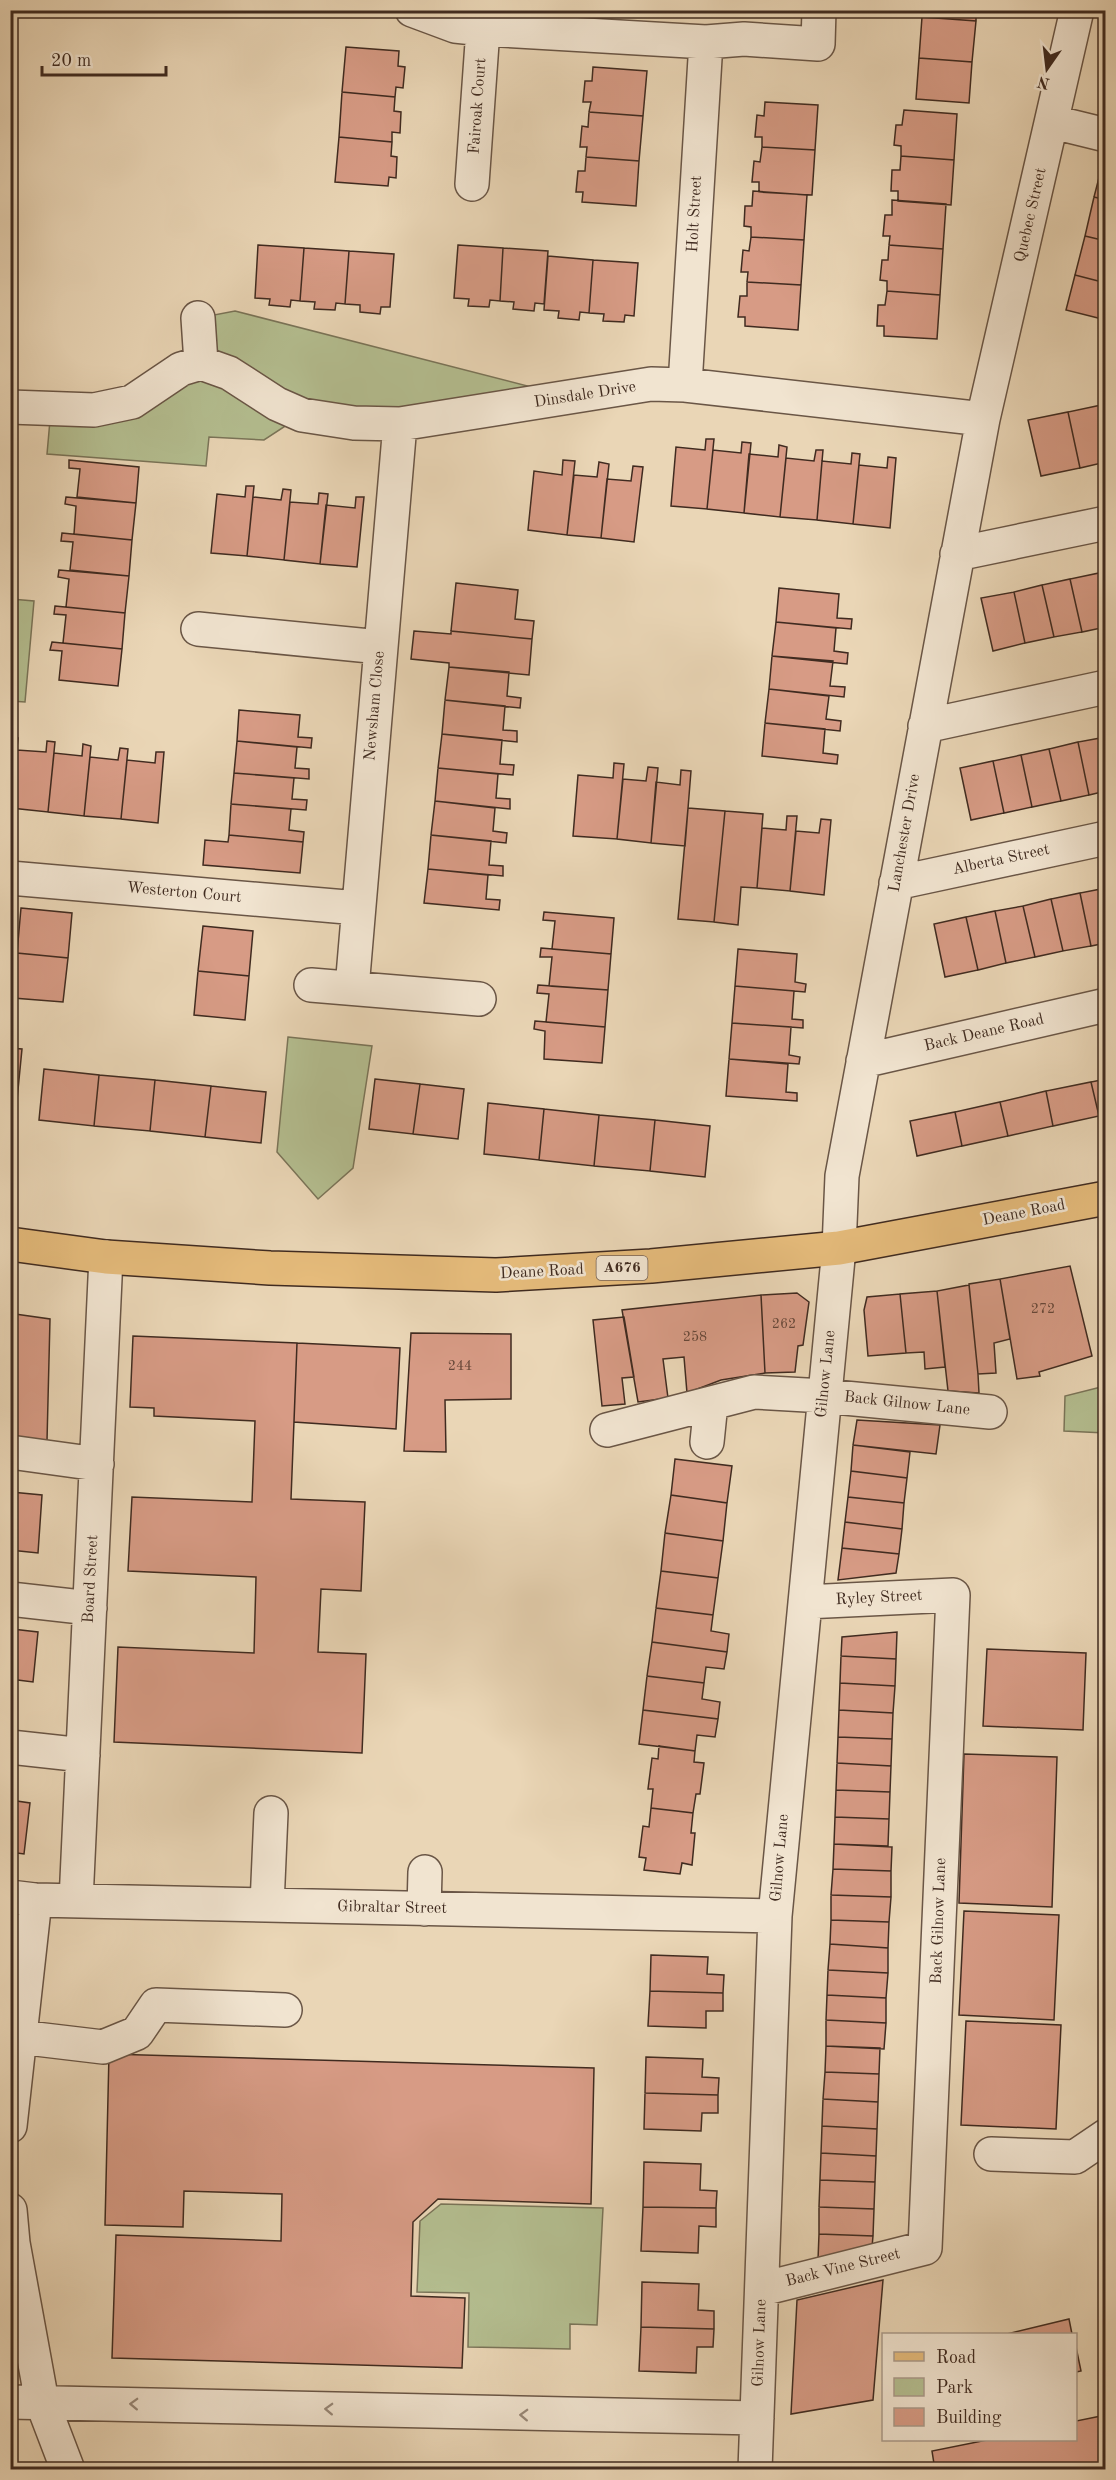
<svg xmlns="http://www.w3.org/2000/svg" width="1116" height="2480" viewBox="0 0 1116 2480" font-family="'Old Standard TT',serif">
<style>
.green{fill:#b4be90;stroke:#7a7458;stroke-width:1.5}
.building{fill:#d79b85;stroke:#402b20;stroke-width:1.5}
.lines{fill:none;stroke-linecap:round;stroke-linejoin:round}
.minor-casing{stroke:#6a5646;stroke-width:36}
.major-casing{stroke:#402b20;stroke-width:36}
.minor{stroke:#f1e4d0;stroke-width:33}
.major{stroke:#e5bb7b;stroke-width:33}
.oneway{stroke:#988878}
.labels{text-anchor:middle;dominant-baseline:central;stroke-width:5;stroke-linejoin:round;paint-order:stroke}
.number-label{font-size:14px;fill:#664739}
.shield{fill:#f1e4d0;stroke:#756255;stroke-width:1.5}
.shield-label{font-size:15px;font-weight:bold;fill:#402b20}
.street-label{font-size:16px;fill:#402b20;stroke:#f1e4d0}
</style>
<rect width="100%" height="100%" fill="#ead6b6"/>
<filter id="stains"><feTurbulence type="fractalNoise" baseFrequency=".00333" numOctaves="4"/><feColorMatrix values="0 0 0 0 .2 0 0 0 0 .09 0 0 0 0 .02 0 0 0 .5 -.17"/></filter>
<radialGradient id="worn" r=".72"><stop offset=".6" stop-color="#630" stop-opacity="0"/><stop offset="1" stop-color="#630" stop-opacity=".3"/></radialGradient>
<!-- green -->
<path class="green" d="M235 311 570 397 302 415 264 440 209 437 206 466 47 454 51 409 123 404 201 363 198 318Z
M11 599 34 601 25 702 11 701Z
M288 1037 372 1046 353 1168 318 1199 277 1152Z
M1105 1386V1433L1064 1431 1065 1396Z
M441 2204 603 2208 597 2325 570 2324V2349L468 2347 469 2293 417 2292 420 2221Z"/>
<!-- building -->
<path class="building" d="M922 10H976V21L922 17Z
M922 17 976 21 972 62 919 58Z
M346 47 399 51 398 66 405 67 403 88 396 87 395 97 342 92Z
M919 58 972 62 969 103 916 99Z
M593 67 647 71 643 116 589 112 591 102H583L585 81H592Z
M342 92 395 97 394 111 401 112 400 133 392 132V142L339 137Z
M765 102 818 105 815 150 762 147V137H755L757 115 764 116Z
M904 110 957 114 954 160 901 156V146L894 145 896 125H902Z
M589 112 643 116 639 161 586 157 587 147H580L582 126 588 127Z
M339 137 392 142 391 156 397 157 396 178 389 177 388 186 335 182Z
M762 147 815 150 812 195 759 192V182H752L754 161 760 162Z
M901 156 954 160 951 205 898 201V191H891L892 170H900Z
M586 157 639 161 636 206 582 202 583 192H576L578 171H585Z
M1103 162 1106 163V200L1094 197Z
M753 191 807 195 804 240 751 237V227L744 226 745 206H752Z
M1094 197 1106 200V241L1085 236Z
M892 200 946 204 943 249 889 245 890 236H883L885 215H892Z
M1085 236 1106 241V283L1075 275Z
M751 237 804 240 801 285 747 282 748 272H741L743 250 749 251Z
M258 245 304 248 300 301 291 300 290 307 269 305 270 299 255 298Z
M458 245 503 248 500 301 490 300 489 307 468 306 469 299 454 298Z
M889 245 943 249 940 295 887 291V281L880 280 882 260H888Z
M304 248 349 251 345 304 336 303 335 310 314 309 315 302 300 301Z
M503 248 548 251 544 304 535 303 534 311 513 309 514 302 500 301Z
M349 251 394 254 390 307H381L380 314 360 312V305L345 304Z
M548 256 593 260 589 313 580 312 579 320 558 318 559 311 544 310Z
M593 260 638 263 634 316 625 315 624 322 603 321 604 314 589 313Z
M1075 275 1106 283V320L1066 310Z
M747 282 801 285 798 330 745 326V317H738L740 296H747Z
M887 291 940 295 937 339 884 336V326H877L878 305H885Z
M1106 404V462L1080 468 1068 412Z
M1068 412 1080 468 1041 476 1028 420Z
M706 439H714L707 509 671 506 676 447 705 450Z
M742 442 751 443 744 513 707 509 713 450 741 453Z
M779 445 787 447 780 517 744 513 749 454 778 457Z
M816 450H823L817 520 780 517 786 458 814 461Z
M852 453 860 454 853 524 817 520 822 461 851 464Z
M888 457 896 458 890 528 853 524 859 465 887 468Z
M69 460 139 467 136 503 77 497 80 469 69 468Z
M563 460 575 461 567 535 528 530 534 471 562 475Z
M599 462 609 464 601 538 567 535 574 475 597 477Z
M633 466 643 467 634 542 601 538 607 479 631 481Z
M246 486H254L247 556 211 553 217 494 245 497Z
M283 489 291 490 284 560 247 556 253 497 281 500Z
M319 493 328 494 320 564 284 560 290 502 318 504Z
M66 497 136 503 132 540 74 534 76 506 65 504Z
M356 497H364L357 567 320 564 326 505 355 508Z
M62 533 132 540 129 576 70 570 73 542 61 541Z
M59 570 129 576 125 613 66 607 69 579 58 577Z
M1106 572V604L1099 573Z
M1099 573 1106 604V627L1082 632 1070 579Z
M1070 579 1082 632 1054 637 1042 585Z
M456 583 518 590 515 619 534 621 532 639 451 631Z
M1042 585 1054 637 1025 643 1014 592Z
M779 588 839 594 837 618 852 619 851 629 776 622Z
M1014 592 1025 643 993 651 981 598Z
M55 606 125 613 122 649 63 643 66 615 54 614Z
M776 622 836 628 834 651 848 653 847 664 772 656Z
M414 631 451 634V631L532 639 529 675 449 667V663L411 659Z
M52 642 122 649 118 686 59 680 62 651 50 650Z
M772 656 833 661 830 686 845 687 844 697 769 689Z
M449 667 509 672 507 696 521 698 520 708 445 700Z
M769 689 829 696 826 719 841 721 840 731 765 723Z
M445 700 505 706 503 730 517 731V742L442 734Z
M239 710 300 715 298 737 312 738 311 748 237 741Z
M765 723 825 729 823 753 838 755 837 764 762 756Z
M442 734 502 740 500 764 514 765 513 775 438 768Z
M1106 737V791L1089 795 1078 742Z
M10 738H18L11 808H10Z
M47 741 55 742 48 812 11 808 17 750 46 752Z
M237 741 297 747 295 768 309 769V779L234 773Z
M1078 742 1089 795 1061 801 1049 749Z
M83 744 91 746 84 816 48 812 54 753 82 756Z
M120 748 128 749 121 819 84 816 90 757 118 760Z
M1049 749 1061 801 1032 807 1021 755Z
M156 752H164L158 823 121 819 127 760 155 763Z
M1021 755 1032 807 1004 813 993 761Z
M993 761 1004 813 971 820 960 768Z
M614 763 624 764 617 839 573 836 578 775 613 778Z
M648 767 658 768 651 843 617 839 623 779 646 781Z
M438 768 498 774 496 798 510 799V809L435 801Z
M681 770 691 771 685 846 651 843 656 782 680 785Z
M234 773 294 778 292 799 307 800 306 810 231 804Z
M435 801 495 808 493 831 507 833 506 843 431 835Z
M231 804 291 809 289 830 304 832 303 842 229 835Z
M688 808 725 811 714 922 678 919Z
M725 811 763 814 757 888 741 887 738 925 714 922Z
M787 816H797L790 891 757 888 762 828 786 830Z
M821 819 831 820 824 895 790 891 796 831 819 833Z
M229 835 303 842 300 873 203 865 205 840 228 842Z
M431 835 491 841 489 865 503 866V876L428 869Z
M428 869 488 875 486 899 500 900 499 910 424 903Z
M1106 888V943L1091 946 1080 893Z
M1080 893 1091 946 1063 951 1051 899Z
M1051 899 1063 951 1035 957 1023 906Z
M1023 906 1035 957 1006 963 995 911Z
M21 908 72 913 68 958 17 953Z
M995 911 1006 963 978 970 966 917Z
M544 912 614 918 611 954 552 949 555 921 543 920Z
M966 917 978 970 945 977 934 924Z
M203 926 253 931 249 976 198 971Z
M541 948 611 954 608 990 549 986 552 957H540Z
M738 949 797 954 795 982 806 984 805 992 735 986Z
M17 953 68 958 63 1002 13 998Z
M198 971 249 976 245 1020 194 1015Z
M538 985 608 990 605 1027 546 1022 549 994 537 993Z
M735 986 794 991 792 1019 803 1020V1028L732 1023Z
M535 1021 605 1027 602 1063 544 1059 545 1031 534 1029Z
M732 1023 791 1027 789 1055 800 1057 799 1064 729 1059Z
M10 1048 22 1049 17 1100 10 1099Z
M729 1059 788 1064 786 1092 797 1093V1101L726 1096Z
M44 1069 99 1075 94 1126 39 1120Z
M99 1075 155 1080 150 1131 94 1126Z
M375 1079 420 1084 413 1134 369 1129Z
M1106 1079V1114L1099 1116 1091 1082Z
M155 1080 211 1086 205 1137 150 1131Z
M1091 1082 1099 1116 1053 1126 1046 1091Z
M420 1084 464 1089 458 1139 413 1134Z
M211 1086 266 1092 261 1143 205 1137Z
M1046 1091 1053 1126 1008 1136 1000 1102Z
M1000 1102 1008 1136 962 1146 955 1112Z
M488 1103 544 1109 539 1160 484 1154Z
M544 1109 599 1115 594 1166 539 1160Z
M955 1112 962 1146 917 1156 910 1121Z
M599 1115 655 1120 650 1171 594 1166Z
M655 1120 710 1126 705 1177 650 1171Z
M1070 1266 1092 1356 1039 1372 1040 1376 1017 1379 1000 1279Z
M1000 1279 1010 1339 994 1343 996 1373 978 1374 969 1284Z
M969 1285 978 1374 979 1393 948 1391 937 1291Z
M937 1291 945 1367 925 1369 924 1352 906 1353 900 1294Z
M797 1293 809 1302 803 1345 798 1346 795 1372 765 1373 761 1295Z
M900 1294 906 1353 868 1356 864 1310 867 1297Z
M761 1295 765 1373 721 1380 687 1393 684 1357 663 1359 668 1398 638 1402 622 1310Z
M10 1314H15L10 1353Z
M15 1314 50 1319 47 1441 10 1436V1353Z
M624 1317 634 1377 622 1378 625 1404 602 1406 593 1320Z
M411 1333 511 1334V1399L445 1400 446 1452 404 1451Z
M133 1336 297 1343 291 1499 365 1502 361 1591 321 1589 318 1652 366 1654 362 1753 114 1742 118 1647 254 1653 256 1577 128 1571 132 1497 252 1502 255 1421 154 1416V1408L130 1407Z
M297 1343 400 1348 396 1429 294 1422Z
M857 1420 940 1425 936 1454 853 1445Z
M853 1445 910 1452 907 1478 851 1471Z
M675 1459 732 1466 727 1503 671 1495Z
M851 1471 907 1478 904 1503 848 1497Z
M11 1492 42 1495 38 1553 10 1550Z
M671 1495 727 1503 723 1541 665 1533Z
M848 1497 904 1503 902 1529 845 1522Z
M845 1522 902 1529 899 1554 842 1548Z
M665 1533 723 1541 718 1578 661 1571Z
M842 1548 899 1554 896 1573 838 1580Z
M661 1571 718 1578 713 1615 656 1608Z
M656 1608 713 1615 711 1631 729 1634 727 1652 652 1642Z
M12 1629 38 1632 33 1682 10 1679Z
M897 1632 896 1659 841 1656 842 1637Z
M652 1642 727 1652 724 1669 706 1667 704 1683 647 1676Z
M987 1649 1086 1653 1083 1730 983 1726Z
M841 1656 896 1659 895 1686 840 1683Z
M647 1676 704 1683 702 1699 720 1702 718 1719 643 1710Z
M840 1683 895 1686 893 1713 839 1710Z
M643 1710 718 1719 715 1737 697 1735 695 1751 639 1744Z
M839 1710 893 1713 892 1739 838 1737Z
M838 1737 892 1739 891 1766 837 1763Z
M659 1746 695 1751 694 1762 704 1763 700 1794H696L693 1813 651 1808 653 1789H648L652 1758 658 1759Z
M964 1754 1057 1757 1052 1907 959 1903Z
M837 1763 891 1766 890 1792 836 1790Z
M836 1790 890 1792 889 1819 835 1817Z
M10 1800 30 1803 24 1854 10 1852Z
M651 1808 693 1813 691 1833H695L692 1865 682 1863 680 1874 644 1870 646 1858 639 1857 643 1826 649 1827Z
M835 1817 889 1819 888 1846 834 1844Z
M834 1844 892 1847 891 1871 833 1869Z
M833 1869 891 1871V1897L831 1895Z
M831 1895 891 1897 889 1922 831 1920Z
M964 1911 1059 1915 1054 2020 959 2015Z
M831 1920 889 1922 888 1948 830 1944Z
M830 1944 888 1948V1973L828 1970Z
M651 1955 708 1957 707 1974 724 1975 723 1993 650 1991Z
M828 1970 888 1973 886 1998 827 1995Z
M650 1991 723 1993V2011H706V2028L648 2026Z
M827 1995 886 1998V2023L826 2020Z
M826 2020 886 2023 884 2049 826 2046Z
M966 2021 1061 2025 1056 2129 961 2125Z
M826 2046 880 2048 879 2074 825 2072Z
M109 2054 594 2068 591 2204 438 2199 413 2222 411 2296 465 2298 462 2368 112 2358 116 2235 281 2241 282 2194 184 2191 183 2227 105 2225Z
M646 2057 703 2059 702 2077 719 2078 718 2095 645 2093Z
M825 2072 879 2074 878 2102 823 2099Z
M645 2093 718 2095V2113H702L701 2131 644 2129Z
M823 2099 878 2102 877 2129 822 2126Z
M822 2126 877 2129 876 2156 821 2153Z
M821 2153 876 2156 875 2182 820 2180Z
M644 2162 701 2164 700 2190 717 2191 716 2208 643 2207Z
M820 2180 875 2182 874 2209 819 2207Z
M643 2207 716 2208V2227L699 2226 698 2253 641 2251Z
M819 2207 874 2209 873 2236 819 2234Z
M819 2234 873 2236 872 2247 818 2260Z
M883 2280 873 2400 791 2414 797 2300Z
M642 2282 699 2284 698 2310 714 2311V2329L641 2327Z
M1069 2319 1072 2334H1007Z
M641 2327 714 2329 713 2347H697L696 2373 639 2371Z
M1076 2347 1081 2371 1076 2372Z
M1106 2415V2470H935L932 2451 987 2440H1076V2421Z"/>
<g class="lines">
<defs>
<path id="minor" d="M412 10 455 26 483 29 706 42 744 39 818 44 819 10
M1053 122 1106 135
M472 184 483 29
M198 318 201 363
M685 385 706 42
M10 407 94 410 132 402 181 369 201 363 229 373 277 404 302 415 354 423 400 424 651 384 685 385 983 419
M957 554 1106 523
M198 629 380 647
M925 726 1106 687
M10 878 358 908
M896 883 1106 838
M311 985 479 999
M352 988 400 424
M863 1061 1106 1005
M607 1430 754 1392 824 1396 990 1412
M707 1442 711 1403
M10 1452 97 1464
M10 1599 90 1608
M10 1747 83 1755
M10 1897 35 1900 775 1916
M76 1901 106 1257
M267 1905 271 1813
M424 1909 425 1872
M19 2037 103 2047 137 2033 156 2005 285 2010
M10 2126 35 1900
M991 2154 1075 2157 1106 2136
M10 2210 13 2243 42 2402 68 2470
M762 2289 925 2248 953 1595 805 1602
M10 2402 757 2418
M755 2470 775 1916 839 1248 842 1176 983 419 1077 10"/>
<path id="major" d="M10 1244 106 1257 270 1268 496 1275 651 1266 839 1248 1106 1198"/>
</defs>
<!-- minor casing -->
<use href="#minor" class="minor-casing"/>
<!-- major casing -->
<use href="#major" class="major-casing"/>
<!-- minor -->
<use href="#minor" class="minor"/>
<!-- major -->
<use href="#major" class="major"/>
</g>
<!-- one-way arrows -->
<defs><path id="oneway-chevron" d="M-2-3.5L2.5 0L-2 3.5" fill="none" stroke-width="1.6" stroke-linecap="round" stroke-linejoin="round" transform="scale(1.5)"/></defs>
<g class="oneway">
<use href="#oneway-chevron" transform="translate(134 2404) rotate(-178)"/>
<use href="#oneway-chevron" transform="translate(329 2409) rotate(-178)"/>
<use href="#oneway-chevron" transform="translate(524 2415) rotate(-178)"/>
</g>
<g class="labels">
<!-- number labels -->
<g class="number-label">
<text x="1043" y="1309">272</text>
<text x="784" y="1324">262</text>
<text x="695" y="1337">258</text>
<text x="460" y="1366">244</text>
</g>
<!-- shield labels -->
<rect class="shield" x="596.5" y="1256" width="51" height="24" rx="4.5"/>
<g class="shield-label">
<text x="622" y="1268">A676</text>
</g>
<!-- street labels -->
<g class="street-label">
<text transform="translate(478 106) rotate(-86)">Fairoak Court</text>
<text transform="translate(695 214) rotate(-87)">Holt Street</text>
<text transform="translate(1031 215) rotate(-77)">Quebec Street</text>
<text transform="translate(585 395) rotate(-9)">Dinsdale Drive</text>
<text transform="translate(375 706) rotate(-85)">Newsham Close</text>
<text transform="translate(905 833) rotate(-80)">Lanchester Drive</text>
<text transform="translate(1001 860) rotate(-12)">Alberta Street</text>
<text transform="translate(184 893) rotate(5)">Westerton Court</text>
<text transform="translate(984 1033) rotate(-13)">Back Deane Road</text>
<text transform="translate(1024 1213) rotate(-11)">Deane Road</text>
<text transform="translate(542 1272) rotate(-3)">Deane Road</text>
<text transform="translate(826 1374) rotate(-84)">Gilnow Lane</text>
<text transform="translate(907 1404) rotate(6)">Back Gilnow Lane</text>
<text transform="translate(91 1579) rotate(-87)">Board Street</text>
<text transform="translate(879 1598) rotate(-3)">Ryley Street</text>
<text transform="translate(780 1858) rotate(-85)">Gilnow Lane</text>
<text transform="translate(392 1908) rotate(1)">Gibraltar Street</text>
<text transform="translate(939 1921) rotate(-88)">Back Gilnow Lane</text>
<text transform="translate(843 2268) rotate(-14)">Back Vine Street</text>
<text transform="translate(760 2343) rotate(-88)">Gilnow Lane</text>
</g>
</g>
<!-- margin -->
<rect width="1116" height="2480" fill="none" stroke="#ead6b6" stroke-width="36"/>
<rect x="12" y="12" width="1092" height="2456" fill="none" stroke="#402b20" stroke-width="3"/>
<rect x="18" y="18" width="1080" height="2444" fill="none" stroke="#402b20" stroke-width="1.5"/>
<!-- legend -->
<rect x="882" y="2333" width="195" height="108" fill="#f1e4d0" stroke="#aa9a8a" stroke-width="1.5"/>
<rect x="894" y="2352" width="30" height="9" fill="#e5bb7b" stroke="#aa9a8a" stroke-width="1.5"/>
<text x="936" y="2363" font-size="18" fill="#402b20">Road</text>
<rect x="894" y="2378" width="30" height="18" fill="#b4be90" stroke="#aa9a8a" stroke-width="1.5"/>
<text x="936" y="2393" font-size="18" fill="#402b20">Park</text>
<rect x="894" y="2408" width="30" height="18" fill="#d79b85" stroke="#aa9a8a" stroke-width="1.5"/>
<text x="936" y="2423" font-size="18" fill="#402b20">Building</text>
<!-- north arrow -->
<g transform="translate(1047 69) rotate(194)" stroke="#f1e4d0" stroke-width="4.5" paint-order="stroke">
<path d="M0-4.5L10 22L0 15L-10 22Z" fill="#402b20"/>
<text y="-9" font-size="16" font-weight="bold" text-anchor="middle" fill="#402b20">N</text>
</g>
<!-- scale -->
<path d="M42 66v9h124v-9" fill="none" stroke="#402b20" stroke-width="3"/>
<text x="51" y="66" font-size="18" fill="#402b20" stroke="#f1e4d0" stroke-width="4.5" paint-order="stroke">20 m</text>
<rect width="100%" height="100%" filter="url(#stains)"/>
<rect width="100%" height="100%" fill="url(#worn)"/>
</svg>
